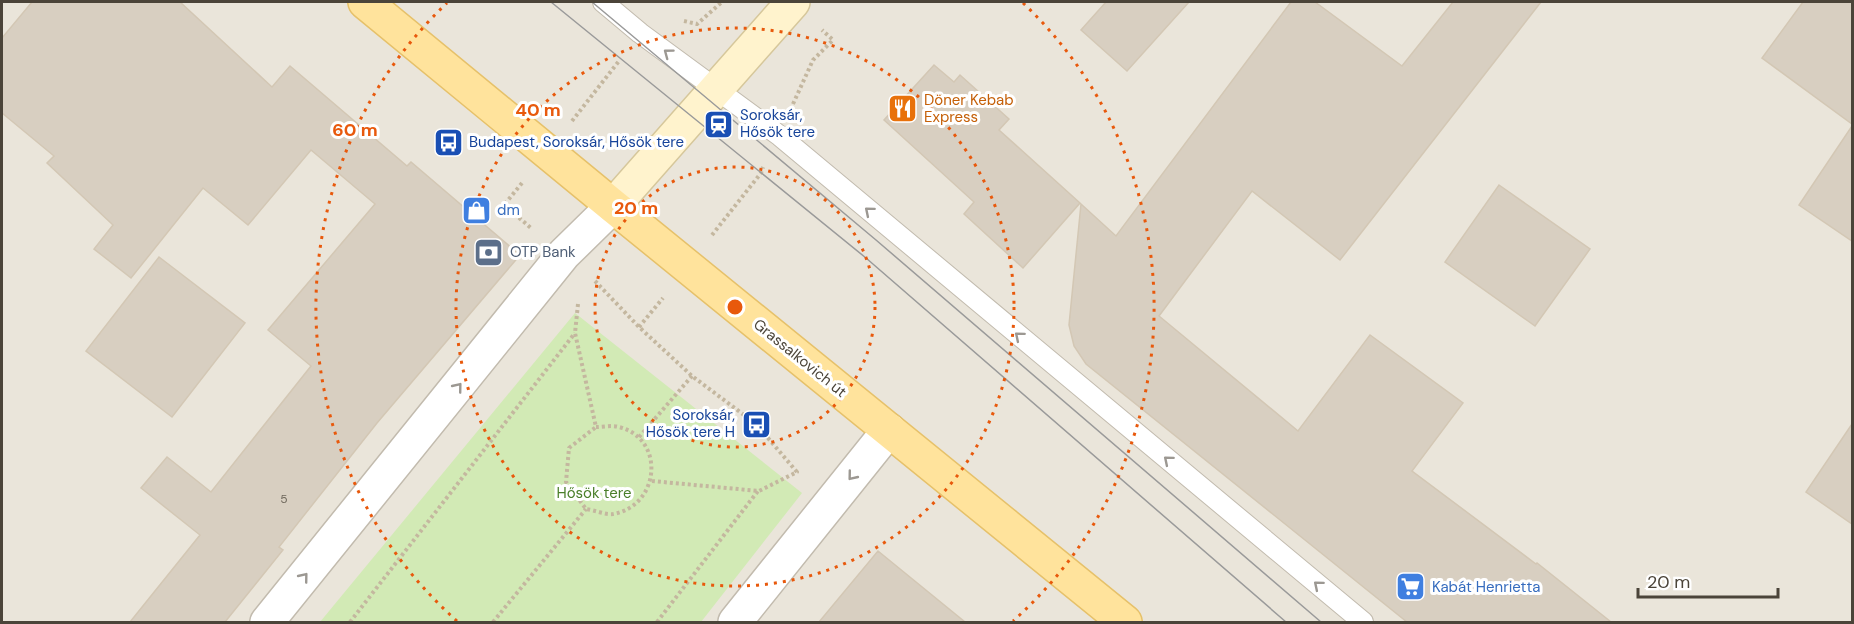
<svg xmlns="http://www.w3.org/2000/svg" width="1854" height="624" viewBox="0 0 1854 624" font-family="'DM Sans',sans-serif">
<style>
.residential{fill:#eae5da}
.green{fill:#d2eab5}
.building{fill:#d8cfc1;stroke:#d3c7b4;stroke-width:1.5}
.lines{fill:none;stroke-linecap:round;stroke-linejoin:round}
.lane-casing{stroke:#c2bbae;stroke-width:22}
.street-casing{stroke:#c2bbae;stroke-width:36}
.secondary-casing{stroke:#d6c79b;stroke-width:36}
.primary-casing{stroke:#e6c16a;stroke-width:36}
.path{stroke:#c4b79f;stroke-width:4;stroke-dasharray:3 3;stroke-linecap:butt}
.lane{stroke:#fff;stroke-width:20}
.street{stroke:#fff;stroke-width:33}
.secondary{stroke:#fff3cd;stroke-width:33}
.primary{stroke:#ffe39c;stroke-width:33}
.tram{stroke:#9a9a9a;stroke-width:1.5}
.oneway{stroke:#9c9892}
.ring{fill:none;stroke:#e8590c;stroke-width:3;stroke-dasharray:3 6}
.labels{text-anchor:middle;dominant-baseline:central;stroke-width:6;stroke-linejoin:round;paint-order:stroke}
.number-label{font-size:12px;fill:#6e675b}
.food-label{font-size:15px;fill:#c56008;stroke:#fff;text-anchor:start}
.transit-label{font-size:15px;fill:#164399;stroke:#fff;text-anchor:start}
.shop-label{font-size:15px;fill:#366cbe;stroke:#fff;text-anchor:start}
.service-label{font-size:15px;fill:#4e5e75;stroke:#fff;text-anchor:start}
.street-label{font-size:15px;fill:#4b4439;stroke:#fff}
.park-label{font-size:15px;fill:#4a7f2a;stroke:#fff}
.centre{fill:#e8590c;stroke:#fff;stroke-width:3}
.ring-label{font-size:18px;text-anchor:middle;font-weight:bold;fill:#e8590c;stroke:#fff;stroke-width:6;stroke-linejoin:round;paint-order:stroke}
</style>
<rect width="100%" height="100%" fill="#f6f3ec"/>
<!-- residential -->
<path class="residential" d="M2 2H1852V622H2Z"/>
<!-- green -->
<path class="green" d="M575 313 802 493 701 622H320Z"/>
<!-- building -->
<path class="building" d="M32 2H180L272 87 290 66 407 166 411 162 520 255 377 423 279 547 283 550 225 622H130L200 535 141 488 167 457 211 492 311 366 268 330 375 204 311 150 248 225 203 188 131 278 94 249 113 225 47 163 54 156 2 113V38Z
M1106 2H1189L1127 71 1081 30Z
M1291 2H1315L1402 66 1453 2H1541L1340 260 1252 191 1159 316 1298 431 1370 335 1463 403 1412 471 1536 564 1537 563 1611 622H1407L1086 364 1074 346 1069 325 1081 204 1116 236Z
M1803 2H1852V124L1762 58Z
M934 65 954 82 960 75 1009 119 999 130 1080 203 1023 268 964 214 974 202 884 120Z
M1852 126V241L1799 205Z
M1499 185 1590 249 1535 326 1445 262Z
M159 257 245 323 172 417 86 351Z
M1852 424V524L1806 492Z
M878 551 965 622H819Z"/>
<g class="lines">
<defs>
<path id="lane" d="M603 2 640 33 780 136 1363 622"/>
<path id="street" d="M267 622 564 254 613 206
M735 622 889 430"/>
<path id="secondary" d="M613 206 793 2"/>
<path id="primary" d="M365 2 613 206 1125 622"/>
</defs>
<!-- lane casing -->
<use href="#lane" class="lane-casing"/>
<!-- street casing -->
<use href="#street" class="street-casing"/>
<!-- secondary casing -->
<use href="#secondary" class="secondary-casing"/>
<!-- primary casing -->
<use href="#primary" class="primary-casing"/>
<!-- path -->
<path class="path" d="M684 21 697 24 722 2
M793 104 813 60 833 40 822 30
M572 121 619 61
M522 183 504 205 531 228
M712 235 761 173 763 167
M595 281 639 327 692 376 756 424 797 472 759 491 652 481
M578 304 575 333 596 427
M639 327 663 298
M596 427C603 427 612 425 619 427 666 439 660 506 613 514 606 515 594 510 586 509L566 482 569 448Z
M639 437 692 376
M350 622 575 333
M493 622 586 509
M657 622 758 491"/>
<!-- lane -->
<use href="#lane" class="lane"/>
<!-- street -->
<use href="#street" class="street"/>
<!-- secondary -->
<use href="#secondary" class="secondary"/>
<!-- primary -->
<use href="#primary" class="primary"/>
<!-- tram -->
<path class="tram" d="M551 2 866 258 1286 622
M592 2 876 240 1321 622"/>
</g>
<!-- one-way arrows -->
<defs><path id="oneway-chevron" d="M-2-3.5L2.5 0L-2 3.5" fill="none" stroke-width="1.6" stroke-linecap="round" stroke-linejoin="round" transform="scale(1.5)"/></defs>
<g class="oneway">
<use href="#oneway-chevron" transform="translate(668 53) rotate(-143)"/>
<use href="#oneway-chevron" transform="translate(869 211) rotate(-140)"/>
<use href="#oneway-chevron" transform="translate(1019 336) rotate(-140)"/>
<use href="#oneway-chevron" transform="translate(458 387) rotate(-51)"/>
<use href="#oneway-chevron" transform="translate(1168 460) rotate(-140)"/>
<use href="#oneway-chevron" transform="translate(852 476) rotate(129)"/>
<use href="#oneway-chevron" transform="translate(304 577) rotate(-51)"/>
<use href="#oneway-chevron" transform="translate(1318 585) rotate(-140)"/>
</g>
<!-- distance rings -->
<g class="ring">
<circle cx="735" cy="307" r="140"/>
<circle cx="735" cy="307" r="279"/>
<path d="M457 621A419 419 0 0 1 447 3M1023 3A419 419 0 0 1 1013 621"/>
</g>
<!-- icons -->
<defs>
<symbol id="restaurant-square" viewBox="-11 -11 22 22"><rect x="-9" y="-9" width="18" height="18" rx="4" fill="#e8710a" stroke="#fff"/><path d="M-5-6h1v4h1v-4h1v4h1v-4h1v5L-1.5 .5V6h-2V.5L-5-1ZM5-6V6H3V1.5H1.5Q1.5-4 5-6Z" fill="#fff"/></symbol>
<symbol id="station-square" viewBox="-11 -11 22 22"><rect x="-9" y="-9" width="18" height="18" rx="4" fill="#1a4fb4" stroke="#fff"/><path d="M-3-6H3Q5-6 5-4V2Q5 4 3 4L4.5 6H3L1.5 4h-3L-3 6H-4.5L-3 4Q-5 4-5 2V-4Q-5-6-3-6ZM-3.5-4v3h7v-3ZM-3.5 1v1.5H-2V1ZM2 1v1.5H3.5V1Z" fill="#fff"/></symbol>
<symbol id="bus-square" viewBox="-11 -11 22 22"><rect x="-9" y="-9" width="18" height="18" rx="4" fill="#1a4fb4" stroke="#fff"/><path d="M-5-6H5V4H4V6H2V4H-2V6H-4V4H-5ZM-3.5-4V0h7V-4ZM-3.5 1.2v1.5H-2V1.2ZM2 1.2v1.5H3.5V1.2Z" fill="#fff"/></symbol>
<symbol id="shop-square" viewBox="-11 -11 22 22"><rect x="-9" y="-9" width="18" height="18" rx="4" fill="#3f7fe0" stroke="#fff"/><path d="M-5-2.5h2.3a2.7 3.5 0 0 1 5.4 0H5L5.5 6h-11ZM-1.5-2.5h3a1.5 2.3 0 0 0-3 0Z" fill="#fff"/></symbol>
<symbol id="bank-square" viewBox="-11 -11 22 22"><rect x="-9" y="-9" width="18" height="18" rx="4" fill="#5c6f8a" stroke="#fff"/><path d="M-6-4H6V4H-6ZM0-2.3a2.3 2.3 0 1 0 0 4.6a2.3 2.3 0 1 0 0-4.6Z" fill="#fff"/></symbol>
<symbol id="supermarket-square" viewBox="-11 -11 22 22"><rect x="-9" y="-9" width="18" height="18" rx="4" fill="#3f7fe0" stroke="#fff"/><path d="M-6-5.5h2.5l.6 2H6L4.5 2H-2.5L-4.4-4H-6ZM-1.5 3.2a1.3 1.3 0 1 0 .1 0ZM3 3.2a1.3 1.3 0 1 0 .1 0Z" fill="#fff"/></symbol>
</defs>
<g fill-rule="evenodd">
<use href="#restaurant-square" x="886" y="92" width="33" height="33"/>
<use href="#station-square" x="702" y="108" width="33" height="33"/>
<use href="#bus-square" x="432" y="126" width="33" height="33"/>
<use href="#shop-square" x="460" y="194" width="33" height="33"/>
<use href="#bank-square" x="472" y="236" width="33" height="33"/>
<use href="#bus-square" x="740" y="408" width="33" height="33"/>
<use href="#supermarket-square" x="1394" y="570" width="33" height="33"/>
</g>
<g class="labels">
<!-- number labels -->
<g class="number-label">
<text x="284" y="499">5</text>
</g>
<!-- food labels -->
<g class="food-label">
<text x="924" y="100">Döner Kebab<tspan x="924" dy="17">Express</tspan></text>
</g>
<!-- transit labels -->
<g class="transit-label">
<text x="740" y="115">Soroksár,<tspan x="740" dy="17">Hősök tere</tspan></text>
<text x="469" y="142">Budapest, Soroksár, Hősök tere</text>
<text x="735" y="415" text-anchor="end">Soroksár,<tspan x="735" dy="17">Hősök tere H</tspan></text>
</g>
<!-- shop labels -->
<g class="shop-label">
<text x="497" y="210">dm</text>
<text x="1432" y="587">Kabát Henrietta</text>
</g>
<!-- service labels -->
<g class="service-label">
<text x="510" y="252">OTP Bank</text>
</g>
<!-- street labels -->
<g class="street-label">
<text transform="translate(800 358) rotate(39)">Grassalkovich út</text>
</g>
<!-- park labels -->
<g class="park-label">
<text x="594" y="493">Hősök tere</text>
</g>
</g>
<circle cx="735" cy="307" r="9" class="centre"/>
<g class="ring-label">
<text x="538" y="116">40 m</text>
<text x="355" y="136">60 m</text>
<text x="636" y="214">20 m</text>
</g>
<!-- border -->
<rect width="1854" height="624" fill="none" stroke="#4b4439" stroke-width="6"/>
<!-- scale -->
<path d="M1638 588v9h140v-9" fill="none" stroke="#4b4439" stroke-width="3"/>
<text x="1647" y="588" font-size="18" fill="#4b4439" stroke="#ffffff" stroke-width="4.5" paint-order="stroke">20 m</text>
</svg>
